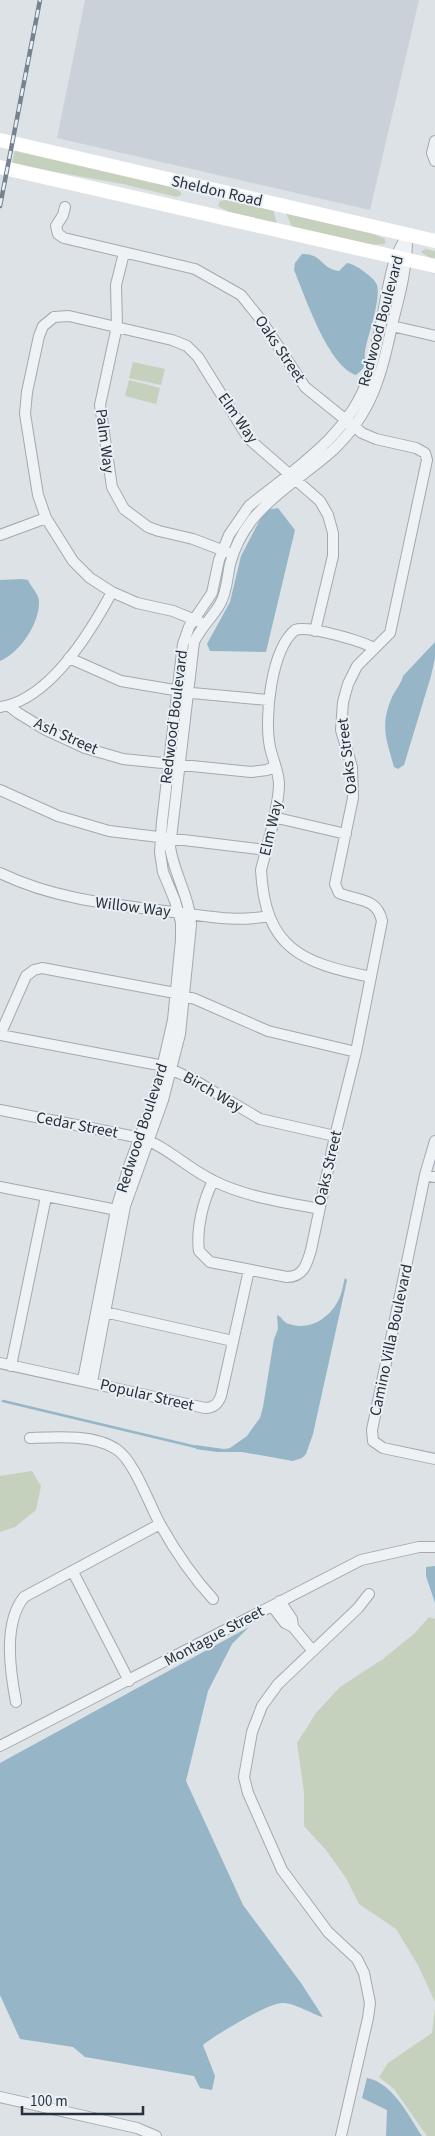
<svg xmlns="http://www.w3.org/2000/svg" width="435" height="2136" viewBox="0 0 435 2136" font-family="'Source Sans 3',sans-serif">
<style>
.built{fill:#cad1d8}
.green{fill:#c5d0bd}
.water{fill:#96b5c7}
.lines{fill:none;stroke-linecap:round;stroke-linejoin:round}
.stream{stroke:#96b5c7;stroke-width:2.5}
.minor-casing{stroke:#a2a9b0;stroke-width:12}
.minor{stroke:#eff2f5;stroke-width:10}
.secondary{stroke:#fff;stroke-width:14}
.rail-casing{stroke:#758390;stroke-width:4.5}
.rail{stroke:#ebf0f4;stroke-width:2.5;stroke-dasharray:8;stroke-linecap:butt}
.labels{text-anchor:middle;dominant-baseline:central;stroke-width:4;stroke-linejoin:round;paint-order:stroke}
.street-label{font-size:16px;fill:#26313d;stroke:#ebf0f4}
</style>
<rect width="100%" height="100%" fill="#dce2e6"/>
<!-- built -->
<path class="built" d="M85 0H419L370 210 57 138Z"/>
<!-- green -->
<path class="green" d="M15 149 160 182 181 192V195L177 197 123 184 12 164Z
M226 200 273 209 277 225 233 214 218 206 220 201Z
M286 213 367 231 385 239V244L368 245 292 227Z
M425 249 435 251V261L421 252Z
M133 362 165 369 161 385 129 378Z
M129 380 160 388 156 404 125 396Z
M32 1471 41 1486 36 1510 15 1527 0 1532V1476Z
M429 1617 435 1619V2002L418 1965 396 1929 359 1904 346 1878 326 1850 304 1826V1792L297 1743 316 1713 340 1687 383 1659 415 1633Z
M435 2008V2136H427L394 2089 379 2077 388 2063 432 2033Z"/>
<!-- water -->
<path class="water" d="M302 254C322 253 321 269 339 271L347 263C354 263 375 278 377 285 381 300 368 335 365 351 364 356 366 362 364 366 362 371 359 372 356 375 328 366 305 296 294 270L295 263Z
M278 508 295 530 266 652 210 651 207 644 230 602 241 556 265 510Z
M22 579 28 580C31 587 39 594 39 601 40 623 20 653 0 661V580Z
M435 642V658L431 676 404 765 398 769 394 767C386 739 380 725 392 697 396 689 401 684 403 676Z
M345 1278 347 1280 313 1434 306 1454 302 1458 293 1461 242 1452H217L196 1449 195 1445 224 1449 230 1448 247 1436 254 1426 260 1418 263 1407 274 1339 278 1329 277 1315C282 1317 284 1323 289 1324 310 1331 329 1318 338 1301 342 1294 343 1285 345 1278Z
M435 1566V1603L426 1576V1567Z
M249 1627 232 1644 208 1691 186 1781 243 1905 301 1983 323 2017C312 2014 293 2002 282 2003 268 2003 215 2035 203 2045L215 2076 212 2090 200 2088 194 2076 85 2057 73 2047 20 2039 0 1995V1763Z
M367 2078C393 2083 408 2115 422 2136H386L387 2110 362 2098Z"/>
<g class="lines">
<!-- stream -->
<path class="stream" d="M3 1401 196 1447"/>
<defs>
<path id="minor" d="M435 141 432 153 435 161
M65 207 63 215 56 226 58 234 64 238 195 269 241 295 261 320 305 387 362 433 376 439 416 448 425 453 427 460 390 633 357 666 348 684 343 702 341 730 352 767 353 798 335 884 339 893C357 901 377 897 382 921L356 1052 335 1136 311 1250C307 1263 304 1277 287 1277L210 1262 199 1251C196 1229 203 1201 213 1181
M124 253 116 285 117 326 100 405 112 487 124 509 148 527 159 531 193 539 227 552
M392 326 435 336
M0 535 46 518
M200 622 173 611 137 603 112 592 90 578 73 561 46 518 38 495 25 414 27 392 39 336 43 326 54 317 69 316 172 340 187 346 198 357 249 439 320 501 328 515 333 533V556L315 631
M69 658 121 681 192 693 268 700
M9 706 18 713 46 730 85 748 123 759 251 772 267 770 275 766
M0 707C49 700 90 633 112 592
M0 790 58 816 109 831 266 850
M273 817 346 834
M0 873C58 901 119 905 182 913 213 917 237 922 269 916
M371 977C301 963 265 948 261 870 267 846 279 807 279 784 279 772 272 758 270 747 264 718 271 650 295 630 308 625 361 641 374 648
M0 1035 26 976 34 970 42 968 175 993 195 999 268 1031 356 1052
M0 1035 164 1066 194 1080 260 1119 335 1136
M0 1110 141 1138C168 1147 188 1169 214 1181 246 1197 284 1202 319 1209
M425 1175 435 1141
M435 1177 425 1175 372 1430 373 1441 383 1448 435 1459
M0 1187 122 1211
M100 1311 233 1341
M0 1363 205 1408C214 1408 218 1404 221 1396L249 1270
M11 1366 46 1197
M83 1380 116 1210 128 1169 157 1090 173 1020 181 940V922L175 901 163 872 160 852 162 822 183 644 189 627 212 593 219 560 229 535 249 506C292 471 348 436 367 381 381 341 383 299 395 259 398 251 403 243 407 235
M92 1382 125 1206 163 1100 180 1034 191 925C190 898 174 874 170 847L194 642C201 627 212 618 220 604 227 592 227 578 230 564 234 549 242 533 252 520 274 493 306 474 332 451 375 411 382 370 394 317 401 290 407 266 407 239
M30 1438C55 1437 94 1434 116 1449 134 1460 149 1504 160 1524 175 1551 192 1576 213 1599
M73 1572 129 1681
M280 1601 292 1619 293 1627
M272 1606 285 1623 293 1627 312 1650
M16 1702C10 1671 3 1623 24 1597L160 1524
M0 1746 361 1560 419 1547H435
M0 2097 137 2128 156 2136
M341 2136 368 2018 370 2003 364 1973 357 1959 328 1932 282 1870 248 1793 244 1777 252 1732 262 1706 278 1684 358 1608 369 1594"/>
</defs>
<!-- minor casing -->
<use href="#minor" class="minor-casing"/>
<!-- minor -->
<use href="#minor" class="minor"/>
<!-- secondary -->
<path class="secondary" d="M0 140 435 241
M0 167 435 266"/>
<defs>
<path id="rail" d="M0 206 40 0"/>
</defs>
<!-- rail casing -->
<use href="#rail" class="rail-casing"/>
<!-- rail -->
<use href="#rail" class="rail"/>
</g>
<g class="labels">
<!-- street labels -->
<g class="street-label">
<text transform="translate(217 191) rotate(13)">Sheldon Road</text>
<text transform="translate(381 321) rotate(-75)">Redwood Boulevard</text>
<text transform="translate(280 349) rotate(56)">Oaks Street</text>
<text transform="translate(238 418) rotate(55)">Elm Way</text>
<text transform="translate(105 441) rotate(83)">Palm Way</text>
<text transform="translate(174 717) rotate(-83)">Redwood Boulevard</text>
<text transform="translate(66 736) rotate(24)">Ash Street</text>
<text transform="translate(347 756) rotate(-97)">Oaks Street</text>
<text transform="translate(271 828) rotate(-77)">Elm Way</text>
<text transform="translate(133 907) rotate(7)">Willow Way</text>
<text transform="translate(213 1092) rotate(30)">Birch Way</text>
<text transform="translate(77 1125) rotate(11)">Cedar Street</text>
<text transform="translate(142 1128) rotate(-72)">Redwood Boulevard</text>
<text transform="translate(328 1168) rotate(-77)">Oaks Street</text>
<text transform="translate(391 1340) rotate(-78)">Camino Villa Boulevard</text>
<text transform="translate(147 1395) rotate(13)">Popular Street</text>
<text transform="translate(214 1636) rotate(-28)">Montague Street</text>
</g>
</g>
<!-- scale -->
<path d="M22 2106v8h121v-8" fill="none" stroke="#26313d" stroke-width="2.5"/>
<text x="30" y="2106" font-size="15" fill="#26313d" stroke="#ebf0f4" stroke-width="4" paint-order="stroke">100 m</text>
</svg>
